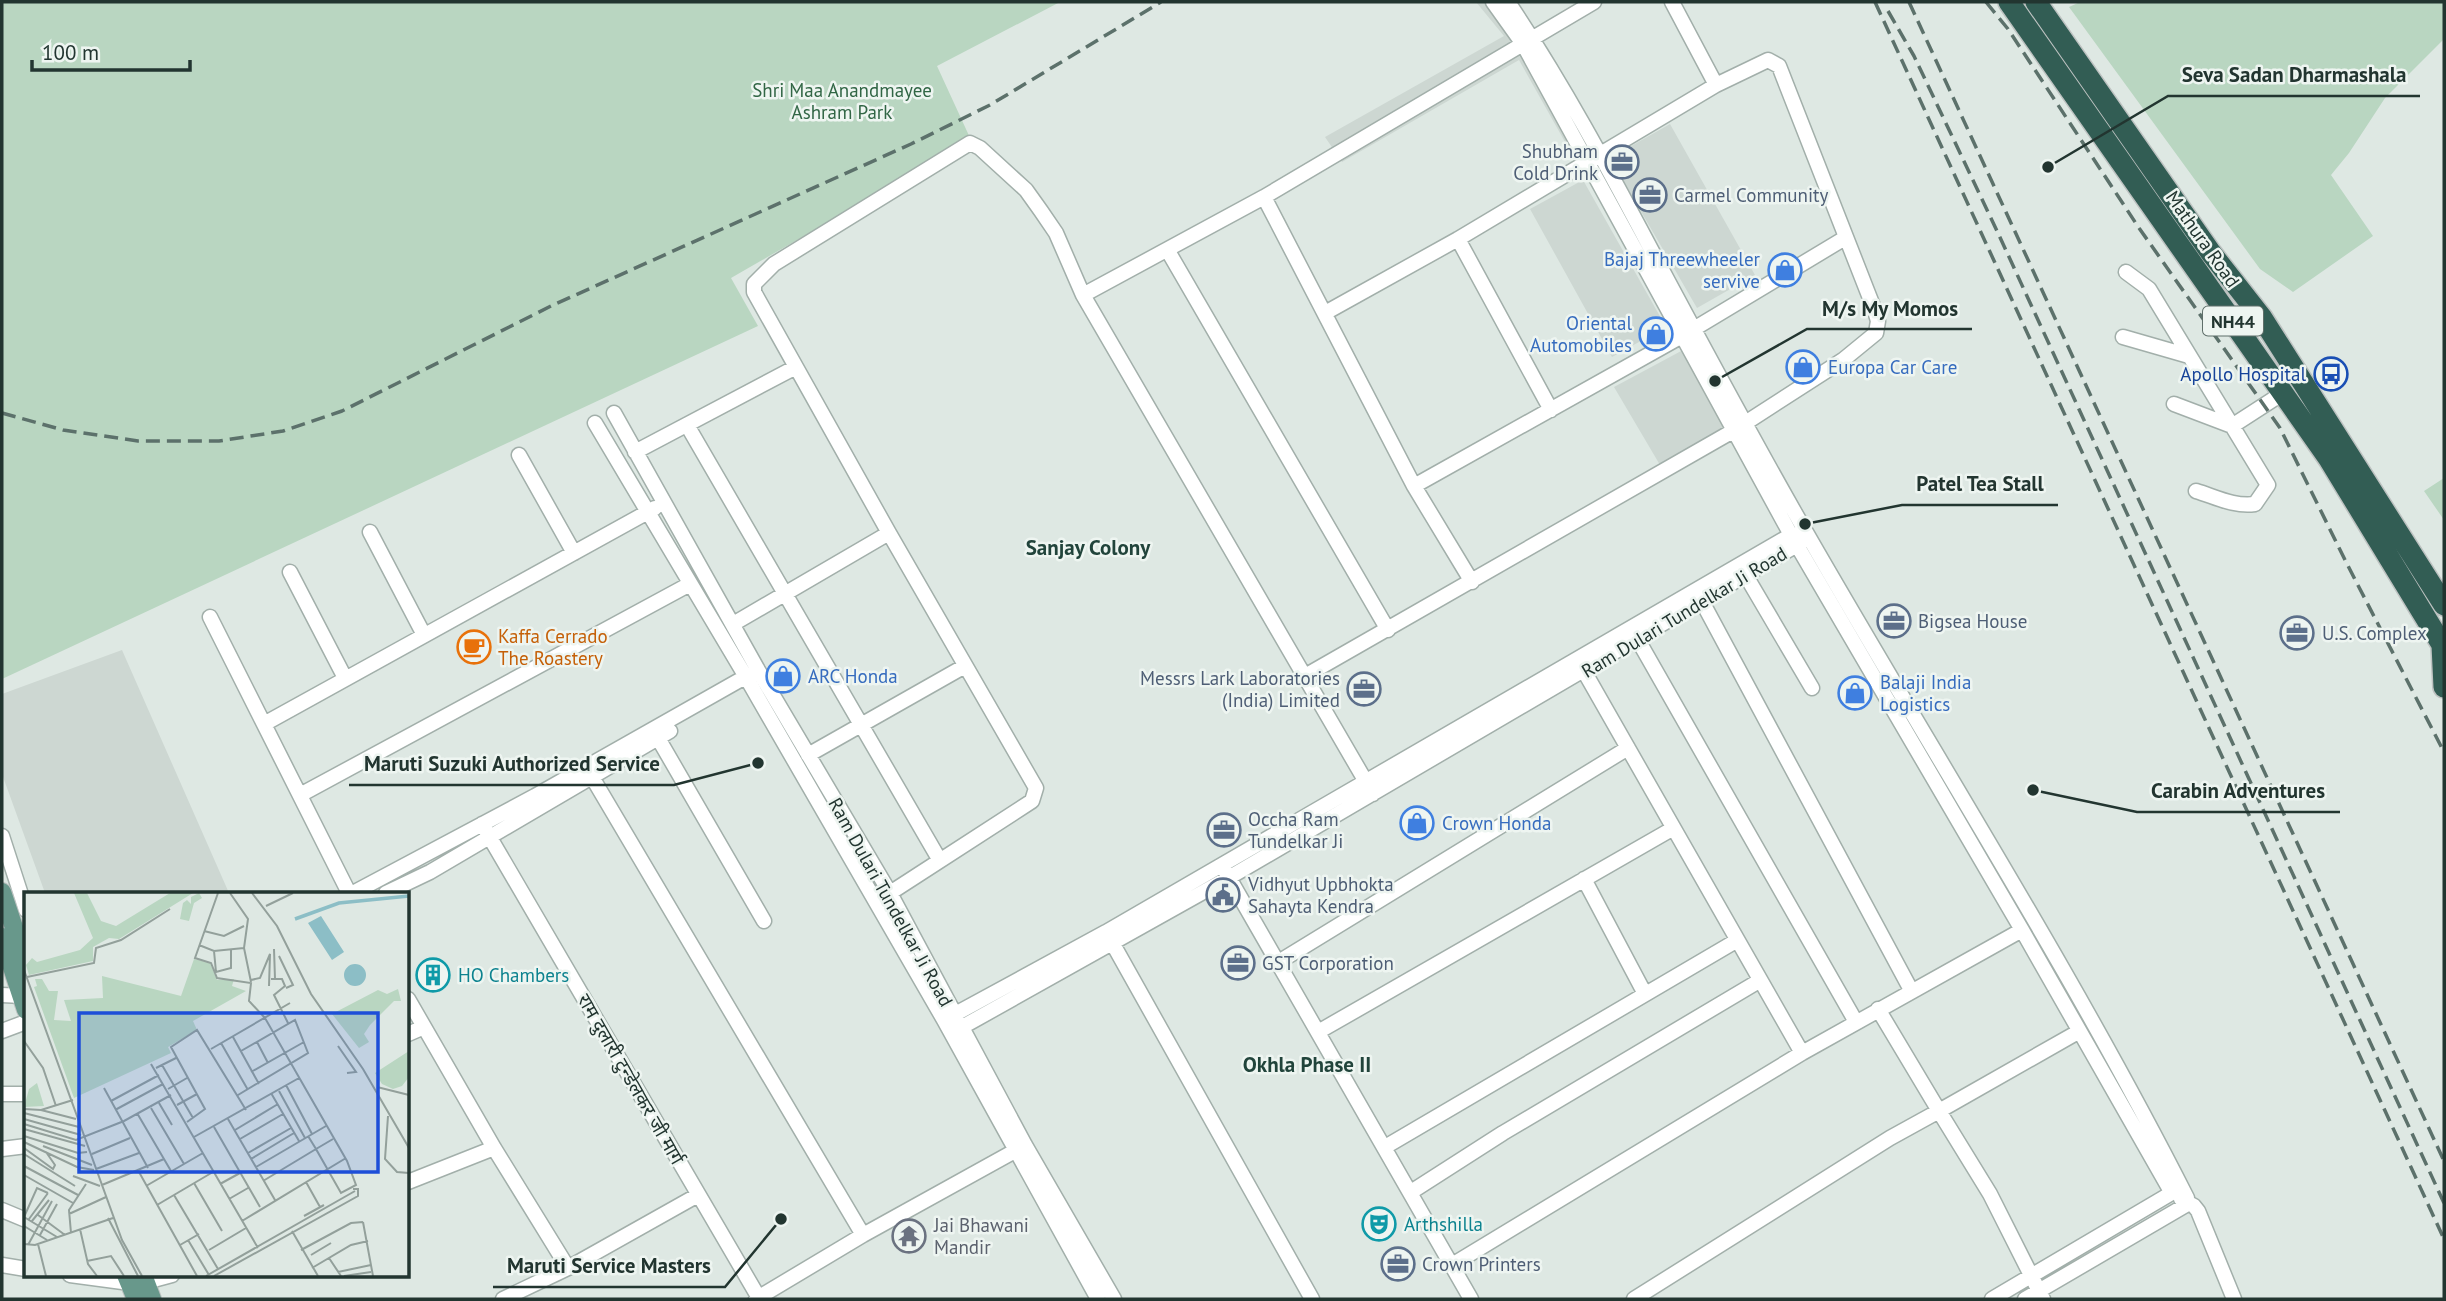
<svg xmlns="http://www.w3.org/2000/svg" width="2446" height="1301" viewBox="0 0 2446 1301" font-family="'PT Sans','Noto Sans Devanagari',sans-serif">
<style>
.built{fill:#cdd7d2}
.green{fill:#b9d6c1}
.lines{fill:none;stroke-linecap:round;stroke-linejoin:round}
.minor-casing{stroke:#a2afaa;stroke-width:17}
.major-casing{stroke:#bdc2c1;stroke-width:20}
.highway-casing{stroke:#bdc2c1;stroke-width:24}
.minor{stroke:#fff;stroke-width:14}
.major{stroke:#68988b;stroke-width:18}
.highway{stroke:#325d54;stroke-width:21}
.rail{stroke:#5c716b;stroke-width:3.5;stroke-dasharray:14 7;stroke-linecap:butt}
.labels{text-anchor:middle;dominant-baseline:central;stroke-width:5;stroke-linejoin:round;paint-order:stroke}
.shield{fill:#eef5f1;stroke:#5f6f6a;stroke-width:2}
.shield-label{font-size:18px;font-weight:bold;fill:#223530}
.park-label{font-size:19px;fill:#316645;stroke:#eef5f1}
.service-label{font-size:19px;fill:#4e5e75;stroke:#eef5f1;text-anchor:start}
.street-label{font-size:19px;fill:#223530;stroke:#eef5f1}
.shop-label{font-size:19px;fill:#366cbe;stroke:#eef5f1;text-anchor:start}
.transit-label{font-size:19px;fill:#164399;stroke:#eef5f1;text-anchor:end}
.food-label{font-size:19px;fill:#c56008;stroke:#eef5f1;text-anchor:start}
.culture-label{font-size:19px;fill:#0d838f;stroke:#eef5f1;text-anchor:start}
.worship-label{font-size:19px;fill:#5b616d;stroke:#eef5f1;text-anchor:start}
.neighbourhood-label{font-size:21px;font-weight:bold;fill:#21443b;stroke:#eef5f1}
.inset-river{fill:none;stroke:#8cbec6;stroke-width:3.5}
.inset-road{fill:none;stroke:#93a09b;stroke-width:2}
.view{fill:#1d4ed8;fill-opacity:0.15;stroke:#1d4ed8;stroke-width:3.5}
.inset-edge{fill:none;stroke:#223530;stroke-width:3.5}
.leader{fill:none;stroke:#223530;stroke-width:2.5}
.callout-dot{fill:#223530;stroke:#eef5f1;stroke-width:2.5}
.callout-label{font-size:21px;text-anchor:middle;font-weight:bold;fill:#223530;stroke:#eef5f1;stroke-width:5;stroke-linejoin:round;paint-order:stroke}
</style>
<rect width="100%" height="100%" fill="#dee8e3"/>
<!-- built -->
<path class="built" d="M1476 2H1515L1548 48 1605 149 1578 165 1519 60 1342 162 1325 137 1504 36Z
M1670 124 1755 275 1697 308 1610 158Z
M1583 180 1666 327 1612 357 1530 209Z
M1683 350 1725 430 1660 465 1614 387Z
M122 650 229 893H45L2 774V694Z"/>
<!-- green -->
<path class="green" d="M2 2H1060L937 66 971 140 731 278 758 326 2 679Z
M2080 2H2444V39L2385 98 2349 153 2331 175 2373 236 2293 292 2260 269 2069 7Z
M2444 478V520L2424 491Z"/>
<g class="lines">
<defs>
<path id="minor" d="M1493 2 1523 44 1791 535 2022 930 2169 1188 2170 1194
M1508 2C1562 82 1608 168 1653 253 1701 343 1749 432 1799 520 1928 746 2069 965 2187 1198L2186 1205 2025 1299
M1672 2 1716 85
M1264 197 1414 486 1472 582
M1458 239 1551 410
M1168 251 1388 630
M2126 272 2149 289 2268 485 2255 504C2234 507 2216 497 2196 491
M1083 295 1264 197 1594 2
M2123 337 2189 356
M2174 404 2232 426 2283 393
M614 413 758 670 890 893 1025 1145 1114 1299
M595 423 746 677 944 1020 1098 1299
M687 425 939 859
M635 452 796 367
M519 455 574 553
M1414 486 1682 336 1845 238
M370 532 424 635
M1742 569 1812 688
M290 572 345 678
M1698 594 1911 990
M210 617 349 893
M733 624 889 533
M1638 640 1856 1022
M1580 664 1802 1053
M1305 676 1733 431 1843 360 1876 333 1878 321 1875 311 1779 66 1768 60 1716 85 1458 239 1325 313
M264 724 655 508
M658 738 764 921
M808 755 965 666
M592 777 863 1235
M300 795 690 584
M482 824 759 1298
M2 836 26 910
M1224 869 1471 1299
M1584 879 1645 994
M353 893 535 796 754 672
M386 893 430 872 670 731
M890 893 1032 801 1036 788 889 533 754 292V284L774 264 970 143 980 148 1026 190 1041 211 1056 233 1083 295 1373 794
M1109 937 1312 1299
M1277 963 1628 748
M2 995 22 996
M408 999 494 1148 568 1268
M948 1018 1106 932 1791 535 1800 534
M2 1031 26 1022
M955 1031 1230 877 1797 545 1803 539
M1318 1032 1672 829
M408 1034 424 1027
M2 1094H26
M1385 1147 1736 941
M2 1149 26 1146
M408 1182 494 1148
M1411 1192 1503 1133 1759 981
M2181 1199 2194 1206 2198 1211 2234 1299
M2 1210 26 1220
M2 1265 26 1269
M1452 1265 1802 1053 2022 930
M70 1275 130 1283
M146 1282 172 1275
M503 1299 568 1268 698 1195
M756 1299 863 1235 1022 1147
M1634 1299 1890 1138 1939 1111 1878 1009
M1992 1299 2170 1194
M2043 1299 1990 1194 1939 1111 2078 1032"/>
<path id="major" d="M2 892 26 963
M2 937 26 1010
M126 1275 136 1299
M143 1275 152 1299"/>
<path id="highway" d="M2009 2 2329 459 2444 648
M2036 2 2211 253 2262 318 2444 605
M2442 645 2444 687"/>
</defs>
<!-- minor casing -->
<use href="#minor" class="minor-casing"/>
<!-- major casing -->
<use href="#major" class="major-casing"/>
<!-- highway casing -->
<use href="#highway" class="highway-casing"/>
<!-- minor -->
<use href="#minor" class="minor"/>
<!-- major -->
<use href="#major" class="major"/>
<!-- highway -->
<use href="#highway" class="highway"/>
<!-- rail -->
<path class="rail" d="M1875 2 2444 1239
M1909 2 2444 1161
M1986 2 2008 29 2139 228 2280 428 2346 562 2444 752
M1888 11 1914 56 1998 233 2444 1203
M2 413 63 430 138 441H219L283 431 342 411 551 306 911 144 990 105 1161 2"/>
</g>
<!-- icons -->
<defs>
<symbol id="office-ring" viewBox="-11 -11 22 22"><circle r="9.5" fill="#eef5f1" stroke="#5c6f8a" stroke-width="1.5"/><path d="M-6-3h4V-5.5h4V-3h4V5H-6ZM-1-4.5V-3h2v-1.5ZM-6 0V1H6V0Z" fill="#5c6f8a"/></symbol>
<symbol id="shop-ring" viewBox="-11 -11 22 22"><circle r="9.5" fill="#eef5f1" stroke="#3f7fe0" stroke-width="1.5"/><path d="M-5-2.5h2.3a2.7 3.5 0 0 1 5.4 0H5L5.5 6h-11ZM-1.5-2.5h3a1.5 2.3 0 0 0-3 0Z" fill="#3f7fe0"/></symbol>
<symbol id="bus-ring" viewBox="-11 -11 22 22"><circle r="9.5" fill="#eef5f1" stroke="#1a4fb4" stroke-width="1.5"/><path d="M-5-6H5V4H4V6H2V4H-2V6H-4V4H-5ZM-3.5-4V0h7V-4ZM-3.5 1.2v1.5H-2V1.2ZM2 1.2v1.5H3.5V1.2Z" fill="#1a4fb4"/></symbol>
<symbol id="cafe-ring" viewBox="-11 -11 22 22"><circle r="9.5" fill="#eef5f1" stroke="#e8710a" stroke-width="1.5"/><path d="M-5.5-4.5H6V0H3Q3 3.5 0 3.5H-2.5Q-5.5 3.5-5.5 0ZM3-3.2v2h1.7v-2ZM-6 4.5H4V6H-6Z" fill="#e8710a"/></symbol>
<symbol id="civic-ring" viewBox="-11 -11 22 22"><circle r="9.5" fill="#eef5f1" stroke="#5c6f8a" stroke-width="1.5"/><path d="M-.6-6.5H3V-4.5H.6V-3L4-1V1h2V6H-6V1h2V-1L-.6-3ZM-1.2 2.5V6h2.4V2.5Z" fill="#5c6f8a"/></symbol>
<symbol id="building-ring" viewBox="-11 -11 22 22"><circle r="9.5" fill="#eef5f1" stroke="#0f9aa8" stroke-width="1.5"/><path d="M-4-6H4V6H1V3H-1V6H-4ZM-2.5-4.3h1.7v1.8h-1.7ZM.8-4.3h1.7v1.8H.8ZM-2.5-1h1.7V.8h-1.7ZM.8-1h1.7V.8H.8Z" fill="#0f9aa8"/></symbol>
<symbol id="theatre-ring" viewBox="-11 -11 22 22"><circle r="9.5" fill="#eef5f1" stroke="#0f9aa8" stroke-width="1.5"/><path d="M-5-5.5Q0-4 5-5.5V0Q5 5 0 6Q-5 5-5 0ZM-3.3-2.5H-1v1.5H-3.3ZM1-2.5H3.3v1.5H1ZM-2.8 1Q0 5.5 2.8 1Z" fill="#0f9aa8"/></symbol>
<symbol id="temple-ring" viewBox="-11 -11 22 22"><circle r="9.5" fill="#eef5f1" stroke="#6b7280" stroke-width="1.5"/><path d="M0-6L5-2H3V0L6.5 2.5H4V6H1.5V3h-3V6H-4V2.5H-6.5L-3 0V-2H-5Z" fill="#6b7280"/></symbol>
</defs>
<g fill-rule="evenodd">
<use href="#office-ring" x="1603" y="143" width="38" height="38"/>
<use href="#office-ring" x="1631" y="176" width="38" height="38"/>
<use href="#shop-ring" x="1766" y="251" width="38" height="38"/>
<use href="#shop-ring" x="1637" y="315" width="38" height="38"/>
<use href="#shop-ring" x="1784" y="348" width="38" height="38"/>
<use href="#bus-ring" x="2312" y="355" width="38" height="38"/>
<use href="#office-ring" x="1875" y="602" width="38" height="38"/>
<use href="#office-ring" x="2278" y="614" width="38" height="38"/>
<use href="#cafe-ring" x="455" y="628" width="38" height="38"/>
<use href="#shop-ring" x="764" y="657" width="38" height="38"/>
<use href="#office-ring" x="1345" y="670" width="38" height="38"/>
<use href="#shop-ring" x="1836" y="674" width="38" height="38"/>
<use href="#shop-ring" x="1398" y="804" width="38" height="38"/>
<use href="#office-ring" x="1205" y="811" width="38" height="38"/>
<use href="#civic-ring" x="1204" y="876" width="38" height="38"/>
<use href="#office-ring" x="1219" y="944" width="38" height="38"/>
<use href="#building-ring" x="414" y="956" width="38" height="38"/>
<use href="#theatre-ring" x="1360" y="1205" width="38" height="38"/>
<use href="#temple-ring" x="890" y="1217" width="38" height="38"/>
<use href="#office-ring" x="1379" y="1245" width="38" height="38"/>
</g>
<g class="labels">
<!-- shield labels -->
<rect class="shield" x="2203" y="306.5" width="60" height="29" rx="5"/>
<g class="shield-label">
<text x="2233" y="321">NH44</text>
</g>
<!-- park labels -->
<g class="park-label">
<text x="842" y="90">Shri Maa Anandmayee<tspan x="842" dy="22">Ashram Park</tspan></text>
</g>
<!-- service labels -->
<g class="service-label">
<text x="1598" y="151" text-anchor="end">Shubham<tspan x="1598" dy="22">Cold Drink</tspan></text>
<text x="1674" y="195">Carmel Community</text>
<text x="1918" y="621">Bigsea House</text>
<text x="2322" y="633">U.S. Complex</text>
<text x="1340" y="678" text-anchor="end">Messrs Lark Laboratories<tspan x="1340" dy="22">(India) Limited</tspan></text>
<text x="1248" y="819">Occha Ram<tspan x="1248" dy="22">Tundelkar Ji</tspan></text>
<text x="1248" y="884">Vidhyut Upbhokta<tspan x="1248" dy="22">Sahayta Kendra</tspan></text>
<text x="1262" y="963">GST Corporation</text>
<text x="1422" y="1264">Crown Printers</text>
</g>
<!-- street labels -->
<g class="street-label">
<text transform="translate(2203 239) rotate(55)">Mathura Road</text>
<text transform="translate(1684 612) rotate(-31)">Ram Dulari Tundelkar Ji Road</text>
<text transform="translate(891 902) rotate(61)">Ram Dulari Tundelkar Ji Road</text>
<text transform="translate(631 1079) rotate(60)">राम दुलारी टुन्डेलकर जी मार्ग</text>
</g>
<!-- shop labels -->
<g class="shop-label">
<text x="1760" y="259" text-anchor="end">Bajaj Threewheeler<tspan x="1760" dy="22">servive</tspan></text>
<text x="1632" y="323" text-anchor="end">Oriental<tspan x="1632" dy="22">Automobiles</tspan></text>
<text x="1828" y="367">Europa Car Care</text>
<text x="808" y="676">ARC Honda</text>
<text x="1880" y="682">Balaji India<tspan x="1880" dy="22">Logistics</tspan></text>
<text x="1442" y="823">Crown Honda</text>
</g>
<!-- transit labels -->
<g class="transit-label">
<text x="2306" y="374">Apollo Hospital</text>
</g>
<!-- food labels -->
<g class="food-label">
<text x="498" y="636">Kaffa Cerrado<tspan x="498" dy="22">The Roastery</tspan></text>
</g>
<!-- culture labels -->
<g class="culture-label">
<text x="458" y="975">HO Chambers</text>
<text x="1404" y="1224">Arthshilla</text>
</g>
<!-- worship labels -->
<g class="worship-label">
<text x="934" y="1225">Jai Bhawani<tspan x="934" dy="22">Mandir</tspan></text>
</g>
<!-- neighbourhood labels -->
<g class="neighbourhood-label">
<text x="1088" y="547">Sanjay Colony</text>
<text x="1307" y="1064">Okhla Phase II</text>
</g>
</g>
<!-- overview -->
<g transform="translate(24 892)">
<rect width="385" height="385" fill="#dee8e3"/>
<path d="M50 1H63L77 29 92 34 146 1H169L95 47 85 46 69 55V69L5 83 2 73 8 66 13 70 56 58 69 46ZM175 1 178 6 170 11 165 29 156 27 159 11 163 8 167 12V5ZM170 67 186 71 193 88 210 87 208 94 222 99 169 129 173 138 144 155 147 161 50 206 10 95 13 94 11 87H18L25 99H34L30 128 47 129 40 108 79 106 78 84 157 104ZM374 97 377 109H370L346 133 340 142 345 150 335 156 308 122 354 98 363 102ZM385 159V185L378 194 369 197 358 192 351 181ZM13 191 20 214 0 215 5 197Z" fill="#b9d6c1"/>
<path d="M297 24 320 60 308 68 284 31ZM320 83a11 11 0 1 1 22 0a11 11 0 1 1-22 0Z" fill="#8cbec6"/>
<path class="inset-river" d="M271 27 315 11 385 4"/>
<path class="inset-road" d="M194 1 171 66 187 71 193 86 227 91 225 109 241 126 323 269 332 293 317 301 292 257 309 247M206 1 224 27 220 56 227 90M228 1 253 34 287 102 339 177 385 256M242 14 269 1M180 39 200 44 220 34M175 53 190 59 220 56M250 57 251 87M190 59 192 80 207 76V58M255 64 269 93 262 96M0 78 98 348 118 384M3 85 70 71 72 56 97 48 146 17M247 87H258L261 94 250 103 264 131M227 88 236 86 246 62 245 94M209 145 235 192M0 149 19 176 32 214M233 150 244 171M197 151 224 198M314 154 332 180 323 181M187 157 266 111M127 172 234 356M138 173 169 226M132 176 152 166M227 180 280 150M262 193 288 242M353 195 385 203M80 196 124 276M144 197 163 186M255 199 281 246M247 201 275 249M214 203 284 161 271 128 217 159M87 209 135 183M135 211 148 233M153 213 173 202M127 216 160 272M0 217 17 218 49 208M17 218 52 227M91 218 139 192M0 221 55 235M113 221 147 279M364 224 361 267 373 280 385 281M0 227 57 243M204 227 251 308M163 230 181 217 147 155 173 138 222 218M0 232 52 248 100 229 147 203M190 235 236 315M0 237 61 254M211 238 254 212M0 244 54 261 63 260M170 245 275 186M216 247 259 222M0 250 53 275 70 278M19 254 68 273M0 256 29 277 31 273 22 260M224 261 267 236M0 262 51 294M68 262 106 246M227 267 270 241M0 274 54 303M232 275 302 234M72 277 115 261M115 280 173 384M0 283 49 311M49 284 76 294M239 289 292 257 284 244M282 290 296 315M170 291 198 339M196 292 216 281M78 293 140 267M122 294 179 261M150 303 194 377M205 307 224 296M133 313 189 280M45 322 82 305M14 323 41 343M280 324 300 313M0 325 13 296 24 301M0 325 33 345M84 326 114 384M5 327 24 301M8 329 25 308M218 329 322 266M339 330 349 384M0 334 23 348M56 337 64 372 73 384M268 339 294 384M47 341 45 318 62 292M16 343 33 312M164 348 185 383M0 352 11 353 89 326M14 352 22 384M4 353 28 309M156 353 175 342M185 358 222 336M277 358 327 331 339 330M287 363 307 351M305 366 317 384M63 369 87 364 100 384M288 376 327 353 344 349M314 380 347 373M182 384 331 299M190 384 334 304V297H329M320 384 347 380"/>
<path class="view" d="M55 121H354V280H55Z"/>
<rect width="385" height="385" class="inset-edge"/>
</g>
<!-- callouts -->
<path class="leader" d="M2048 167L2168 96H2420M1715 381L1807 329H1972M1805 524L1902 505H2058M758 763L674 785H349M2033 790L2137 812H2340M781 1219L725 1287H493"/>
<g class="callout-dot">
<circle cx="2048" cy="167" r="7"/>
<circle cx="1715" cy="381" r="7"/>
<circle cx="1805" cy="524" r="7"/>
<circle cx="758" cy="763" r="7"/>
<circle cx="2033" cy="790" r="7"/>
<circle cx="781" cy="1219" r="7"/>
</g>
<g class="callout-label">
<text x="2294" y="82">Seva Sadan Dharmashala</text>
<text x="1890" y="316">M/s My Momos</text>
<text x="1980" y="491">Patel Tea Stall</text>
<text x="512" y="771">Maruti Suzuki Authorized Service</text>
<text x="2238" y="798">Carabin Adventures</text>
<text x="609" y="1273">Maruti Service Masters</text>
</g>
<!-- border -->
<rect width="2446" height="1301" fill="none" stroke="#223530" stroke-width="7"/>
<!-- scale -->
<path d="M32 60v10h158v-10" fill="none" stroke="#223530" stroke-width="3.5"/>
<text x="42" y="60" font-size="21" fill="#223530" stroke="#eef5f1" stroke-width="5" paint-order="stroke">100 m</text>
</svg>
